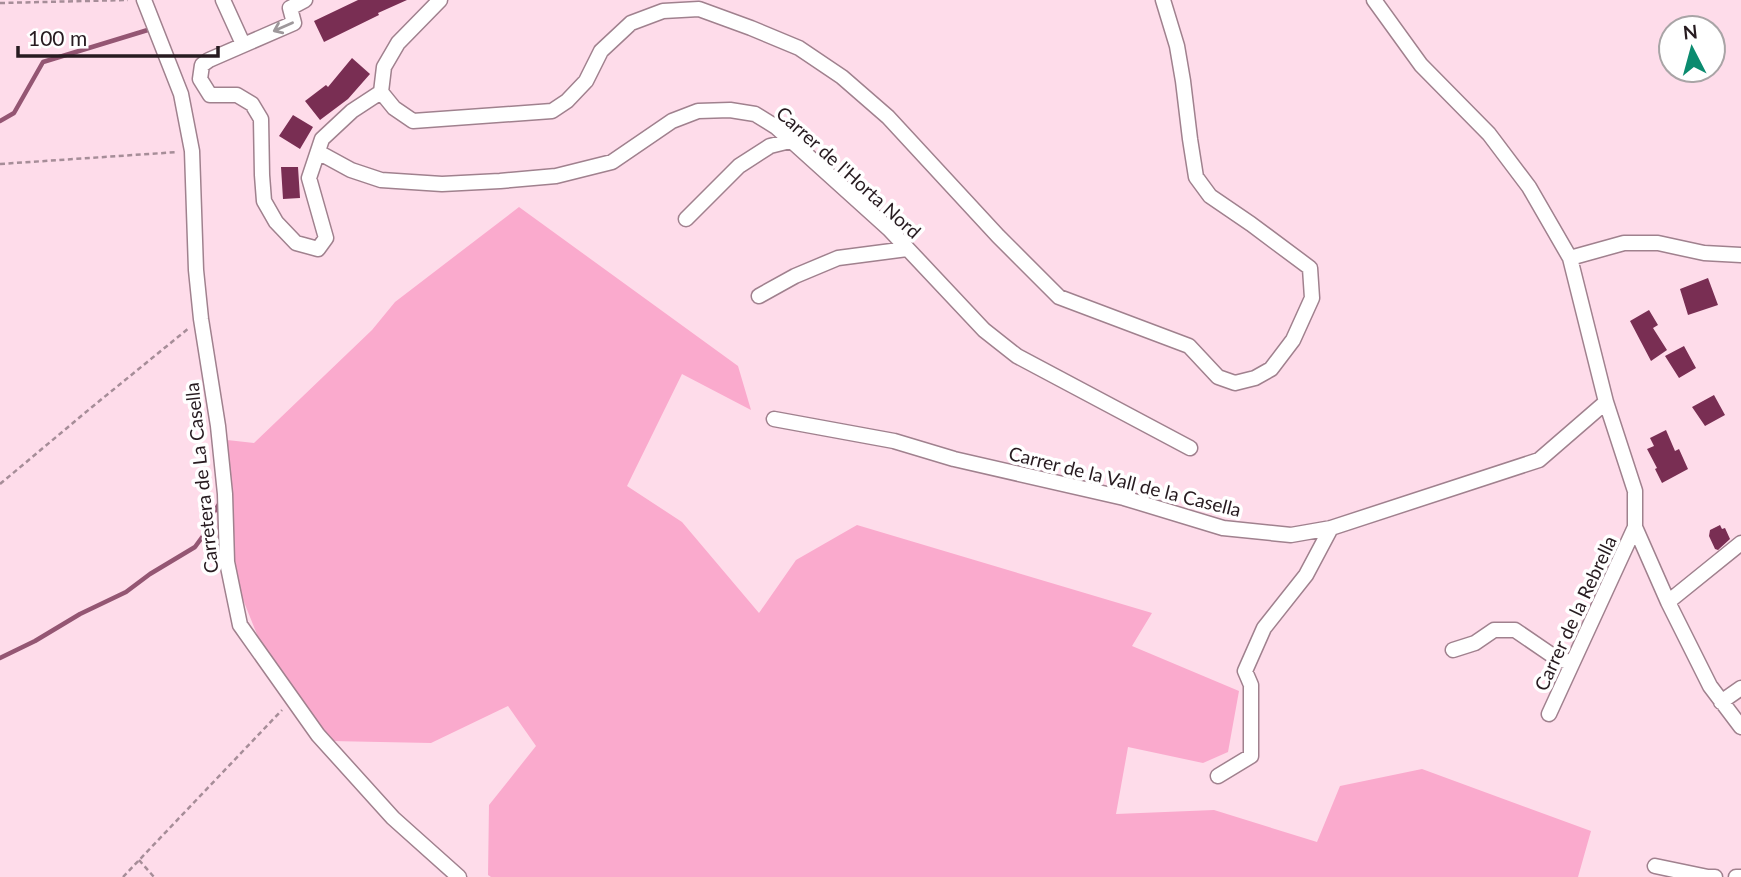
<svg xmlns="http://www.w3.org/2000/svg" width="1741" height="877" viewBox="0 0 1741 877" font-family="Lato,sans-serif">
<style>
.green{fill:#faaacd}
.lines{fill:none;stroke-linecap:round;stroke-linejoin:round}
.stream{stroke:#945673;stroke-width:4.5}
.building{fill:#792e53}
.minor-casing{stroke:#a0818e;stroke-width:17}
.path{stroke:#a68d98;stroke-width:2.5;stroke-dasharray:5 3.5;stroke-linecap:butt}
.minor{stroke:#fff;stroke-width:14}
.oneway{stroke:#9e989b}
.labels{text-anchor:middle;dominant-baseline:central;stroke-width:7;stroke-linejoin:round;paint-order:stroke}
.street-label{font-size:19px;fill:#271b20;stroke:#fff}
</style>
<rect width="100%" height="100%" fill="#fedcea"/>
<!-- green -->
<path class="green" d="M519 207 738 366 751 410 682 374 627 486 682 522 759 613 796 560 857 525 1152 613 1132 646 1239 691 1228 752 1203 763 1128 747 1116 814 1214 810 1317 842 1340 786 1422 769 1591 831 1578 877H491L488 875 489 805 536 746 508 706 431 743 330 741 258 637 242 597 235 561 227 440 254 443 372 330 395 302Z"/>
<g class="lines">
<!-- stream -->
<path class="stream" d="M0 121 14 113 43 62 151 29
M0 658 35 641 80 614 126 592 150 574 195 547 203 536 209 520 221 501"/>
</g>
<!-- building -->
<path class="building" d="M358 0H407L378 13 379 15 324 42 314 21Z
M352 58 370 74 348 99 320 120 305 101 326 85 328 87Z
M293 115 313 127 300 149 279 136Z
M281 167H298L300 198 283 199Z
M1708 278 1718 305 1688 315 1680 289Z
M1649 310 1658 325 1653 328 1667 350 1651 361 1630 321Z
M1684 346 1696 368 1679 378 1665 356Z
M1714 395 1725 415 1705 426 1692 407Z
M1666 430 1675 451 1679 449 1688 469 1662 483 1655 469 1657 468 1647 449 1654 446 1650 438Z
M1720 525 1722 529 1725 528 1730 539 1718 550 1715 549 1709 536 1710 530Z"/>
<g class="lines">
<defs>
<path id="minor" d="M144 0 181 94 192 151 196 270 201 319 218 426 225 494 227 562 240 625 318 735 393 818 459 877
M223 0 243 44
M305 0 290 8 294 23 209 60 202 65 200 79 210 95H237L252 104 261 119 262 175 264 201 276 222 296 243 318 249 326 238 309 178 322 139 352 111 381 92
M440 0 398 43 384 67 381 92 394 108 413 121 552 111 567 101 586 81 601 51 631 23 663 11 699 9 751 28 799 48 842 77 888 117 998 236 1059 297 1189 346 1218 377 1235 383 1255 378 1271 369 1293 340 1312 298 1310 268 1251 224 1210 196 1196 177 1190 139 1183 81 1177 46 1163 0
M1374 0 1421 65 1489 134 1529 187 1570 258 1606 402 1635 491V527L1668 602 1710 686 1741 727
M318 152 351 170 381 180 442 184 500 181 556 176 612 162 672 121 698 111 730 110 755 114 776 127 889 229 984 330 1017 356 1190 448
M686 219 739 166 770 146 790 141
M1570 258 1624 243H1658L1704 253 1741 255
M759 296 795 276 838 258 907 249
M774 419 894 441 954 459 1124 498 1223 528 1291 535 1331 528 1539 460 1606 402
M1668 602 1741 543
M1453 650 1475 643 1494 630H1515L1556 658 1572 663
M1721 702 1741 688
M1549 714 1635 527
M1218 776 1251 756V685L1245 671 1264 628 1306 575 1331 528
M1655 866 1708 877H1715
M1736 877H1741"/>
</defs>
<!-- minor casing -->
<use href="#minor" class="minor-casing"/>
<!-- path -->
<path class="path" d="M0 3 128 0
M0 164 178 152
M0 484 92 407 189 328
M139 860 154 877
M123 877 282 710"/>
<!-- minor -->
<use href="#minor" class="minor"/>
</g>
<!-- one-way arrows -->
<defs><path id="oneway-shaft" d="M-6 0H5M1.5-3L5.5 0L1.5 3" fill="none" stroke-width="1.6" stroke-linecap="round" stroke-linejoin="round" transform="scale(1.75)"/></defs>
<use class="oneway" href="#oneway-shaft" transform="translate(283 27) rotate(156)"/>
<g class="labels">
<!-- street labels -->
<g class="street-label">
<text transform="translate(849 172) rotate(42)">Carrer de l'Horta Nord</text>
<text transform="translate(201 478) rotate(-96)">Carretera de La Casella</text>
<text transform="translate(1125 481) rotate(14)">Carrer de la Vall de la Casella</text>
<text transform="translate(1575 613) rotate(-65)">Carrer de la Rebrella</text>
</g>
</g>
<!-- north arrow -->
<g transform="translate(1692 49) rotate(354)"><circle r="33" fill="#ffffff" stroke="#a9a4a6" stroke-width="2"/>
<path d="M0-5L12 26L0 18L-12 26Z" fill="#0b8b6f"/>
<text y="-10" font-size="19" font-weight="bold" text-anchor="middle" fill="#271b20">N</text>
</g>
<!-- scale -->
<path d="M18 46v10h200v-10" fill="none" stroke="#271b20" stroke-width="3.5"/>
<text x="28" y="46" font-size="21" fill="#271b20" stroke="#ffffff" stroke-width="5" paint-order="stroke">100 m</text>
</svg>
